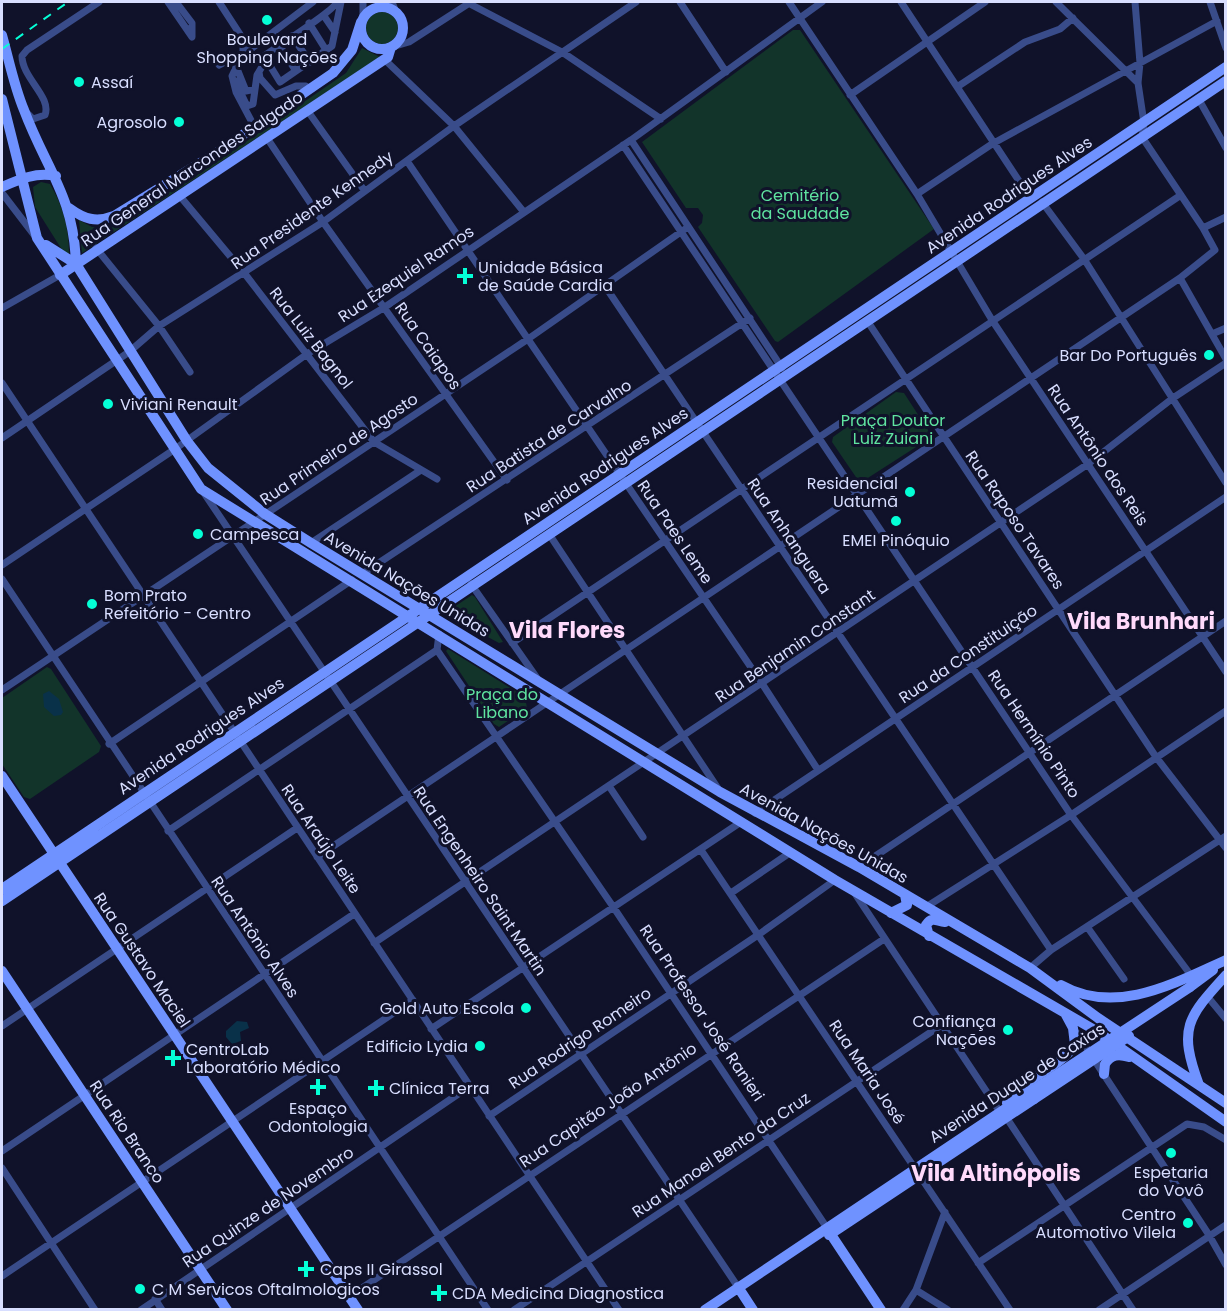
<svg xmlns="http://www.w3.org/2000/svg" width="1227" height="1311" viewBox="0 0 1227 1311" font-family="Poppins,sans-serif">
<style>
.green{fill:#12342a}
.water{fill:#093149}
.lines{fill:none;stroke-linecap:round;stroke-linejoin:round}
.street{stroke:#394c8a;stroke-width:7}
.secondary{stroke:#6f92ff;stroke-width:10}
.rail{stroke:#04ffd6;stroke-width:2;stroke-dasharray:9 8;stroke-linecap:butt}
.secondary-bridge{stroke:#6f92ff;stroke-width:10}
.poi-dot{fill:#04ffd6;stroke:#10122a;stroke-width:2}
.labels{text-anchor:middle;dominant-baseline:central;stroke-width:6;stroke-linejoin:round;paint-order:stroke}
.poi-label{font-size:16px;fill:#d8deff;stroke:#10122a;text-anchor:start}
.street-label{font-size:16px;fill:#d8deff;stroke:#10122a}
.park-label{font-size:16px;fill:#5fe4a0;stroke:#10122a}
.district-label{font-size:22px;font-weight:bold;fill:#ffdafb;stroke:#10122a}
</style>
<rect width="100%" height="100%" fill="#10122a"/>
<!-- green -->
<path class="green" d="M366 28a16 16 0 1 1 32 0a16 16 0 1 1-32 0Z
M793 30H800L934 229 778 342 775 341 698 227 702 223 703 215 698 208H686L642 142Z
M362 48 380 57 82 253 79 220 92 227H111L193 178 346 73Z
M41 182 50 184C63 206 69 228 69 254L64 253 35 207 33 187Z
M896 392 904 393 930 433 927 440 860 483 832 442 833 437Z
M472 595 475 597 503 642 499 643 452 618 448 611Z
M448 649 525 697 527 708 499 727 494 724 446 651Z
M47 667 51 669 101 746 99 752 30 799 24 797 2 764V698Z"/>
<!-- water -->
<path class="water" d="M49 691 59 699 63 712 61 715 54 716 44 707 43 694Z
M237 1021 247 1022 249 1028 240 1032 241 1041 232 1044 226 1037V1031Z"/>
<g class="lines">
<!-- street -->
<path class="street" d="M168 2 192 37V23L176 2
M219 2 243 39V53L232 76 236 92 254 126
M337 2C334 11 276 47 264 56L280 82 332 46 341 2
M392 2 396 12
M680 2 726 72
M789 2 917 194 992 320 1226 672
M901 2 1031 199
M1056 2 1138 83
M1210 2 1226 48
M468 3 562 52 661 119
M324 16 335 32
M363 18V2
M309 23 326 50
M292 36 310 62
M279 45 296 71
M392 47 409 42 471 2
M384 59 454 126 523 211
M219 65 251 49 313 2
M236 66 246 91 255 89
M259 72 260 78 275 95 296 86H306L308 89
M235 81 247 106 253 104 257 75 266 60
M957 87 1025 42 1060 29 1073 18
M850 95 985 2
M1198 98 1226 148
M307 110 364 190
M28 114 33 119 45 115C52 97 22 78 22 56L27 50 99 2
M267 138 323 222 507 480
M631 140 782 368
M623 145 1071 815 1193 978
M407 161 763 685 818 770
M2 193 35 236
M917 194 992 144 1217 21
M179 195 245 274 374 442 437 479
M1042 202 1084 259 1226 483
M1203 228 1226 217
M96 248 159 326 190 372
M1180 278 1226 359
M605 286 1051 950
M2 308 60 275
M868 322 1156 757 1226 848
M1212 334 1226 328
M2 383 619 1310
M2 438 129 352 159 326 323 222 454 126 636 2
M204 493 738 1287
M549 534 719 790
M311 543 421 470
M2 565 175 449 307 354 385 307 631 140 822 2
M362 574 750 318
M2 579 488 1310
M471 584 537 678
M439 634 437 650 614 908 827 1228
M512 643 1181 195
M2 690 528 339 688 227
M109 744 352 580
M609 786 643 837
M755 813 1226 497
M168 831 437 650
M701 850 1010 1310
M317 857 1180 278 1215 250 1203 228 1142 137 1144 123 1138 83 1140 63 1135 2
M859 867 1226 621
M854 892 1000 1112
M731 893 791 852
M926 907 1071 815 1226 711
M1088 928 1124 979
M374 943 1088 464 1173 398 1226 363
M1030 968 1051 950 1226 836
M1207 996 1226 1019
M2 1026 297 828
M431 1029 741 822
M1076 1032 1209 1235 1226 1265
M489 1116 758 935 835 880
M1006 1117 1133 1310
M2 1151 354 914
M2 1168 95 1310
M978 1263 1187 1124 1204 1127 1226 1140
M2 1276 413 1000
M916 1290 948 1310
M350 1296 884 939
M155 1299 162 1310
M141 1310 470 1086
M514 1310 943 1024
M903 1310 916 1290 945 1212
M1099 1310 1226 1225"/>
<!-- secondary -->
<path class="secondary" d="M361 28a21 21 0 1 1 42 0a21 21 0 1 1-42 0Z
M2 35C9 60 14 86 24 110 46 169 74 196 76 264L187 441 208 468 265 514 311 543 720 792 859 867 1030 968 1098 1018 1226 1103
M2 99 37 238 201 489 835 880 1098 1032 1226 1122
M2 187C20 179 36 172 56 176
M69 208C84 219 96 223 114 216L218 152 333 73 352 50 361 22
M46 245 76 264
M60 275 388 57 391 47
M2 776 358 1310
M2 889 1226 67
M2 901 1226 81
M891 913 907 905 905 895
M929 936 926 925C932 916 936 921 945 922
M2 971 227 1310
M1061 985C1116 1016 1175 983 1226 960
M1190 987 1213 970
M1104 1074 1105 1064C1111 1054 1119 1054 1129 1057
M1199 1085C1178 1028 1187 1018 1226 975
M1007 1103C1024 1078 1058 1069 1075 1045L1073 1028 1066 1015
M828 1230 881 1310
M829 1235 1034 1099
M738 1287 753 1310
M705 1310 1029 1093"/>
<!-- rail -->
<path class="rail" d="M2 49 68 2"/>
<!-- secondary-bridge -->
<path class="secondary-bridge" d="M1029 1093 1190 987
M1034 1099 1129 1036"/>
</g>
<!-- markers -->
<g class="poi-dot">
<circle cx="267" cy="20" r="6"/>
<circle cx="79" cy="82" r="6"/>
<circle cx="179" cy="122" r="6"/>
<path d="M462 267h6v6h6v6h-6v6h-6v-6h-6v-6h6z"/>
<circle cx="1209" cy="355" r="6"/>
<circle cx="108" cy="404" r="6"/>
<circle cx="910" cy="492" r="6"/>
<circle cx="896" cy="521" r="6"/>
<circle cx="198" cy="534" r="6"/>
<circle cx="92" cy="604" r="6"/>
<circle cx="526" cy="1008" r="6"/>
<circle cx="1008" cy="1030" r="6"/>
<circle cx="480" cy="1046" r="6"/>
<path d="M170 1049h6v6h6v6h-6v6h-6v-6h-6v-6h6z"/>
<path d="M315 1078h6v6h6v6h-6v6h-6v-6h-6v-6h6z"/>
<path d="M373 1079h6v6h6v6h-6v6h-6v-6h-6v-6h6z"/>
<circle cx="1171" cy="1153" r="6"/>
<circle cx="1188" cy="1223" r="6"/>
<path d="M303 1260h6v6h6v6h-6v6h-6v-6h-6v-6h6z"/>
<circle cx="140" cy="1289" r="6"/>
<path d="M436 1284h6v6h6v6h-6v6h-6v-6h-6v-6h6z"/>
</g>
<g class="labels">
<!-- poi labels -->
<g class="poi-label">
<text x="267" y="39" text-anchor="middle">Boulevard<tspan x="267" dy="18">Shopping Nações</tspan></text>
<text x="91" y="82">Assaí</text>
<text x="167" y="122" text-anchor="end">Agrosolo</text>
<text x="478" y="267">Unidade Básica<tspan x="478" dy="18">de Saúde Cardia</tspan></text>
<text x="1197" y="355" text-anchor="end">Bar Do Português</text>
<text x="120" y="404">Viviani Renault</text>
<text x="898" y="483" text-anchor="end">Residencial<tspan x="898" dy="18">Uatumã</tspan></text>
<text x="210" y="534">Campesca</text>
<text x="896" y="540" text-anchor="middle">EMEI Pinóquio</text>
<text x="104" y="595">Bom Prato<tspan x="104" dy="18">Refeitório - Centro</tspan></text>
<text x="514" y="1008" text-anchor="end">Gold Auto Escola</text>
<text x="996" y="1021" text-anchor="end">Confiança<tspan x="996" dy="18">Nações</tspan></text>
<text x="468" y="1046" text-anchor="end">Edificio Lydia</text>
<text x="186" y="1049">CentroLab<tspan x="186" dy="18">Laboratório Médico</tspan></text>
<text x="389" y="1088">Clínica Terra</text>
<text x="318" y="1108" text-anchor="middle">Espaço<tspan x="318" dy="18">Odontologia</tspan></text>
<text x="1171" y="1172" text-anchor="middle">Espetaria<tspan x="1171" dy="18">do Vovô</tspan></text>
<text x="1176" y="1214" text-anchor="end">Centro<tspan x="1176" dy="18">Automotivo Vilela</tspan></text>
<text x="320" y="1269">Caps II Girassol</text>
<text x="152" y="1289">C M Servicos Oftalmologicos</text>
<text x="452" y="1293">CDA Medicina Diagnostica</text>
</g>
<!-- street labels -->
<g class="street-label">
<text transform="translate(192 169) rotate(-34)">Rua General Marcondes Salgado</text>
<text transform="translate(1009 195) rotate(-34)">Avenida Rodrigues Alves</text>
<text transform="translate(312 210) rotate(-35)">Rua Presidente Kennedy</text>
<text transform="translate(406 274) rotate(-34)">Rua Ezequiel Ramos</text>
<text transform="translate(311 338) rotate(52)">Rua Luiz Bagnol</text>
<text transform="translate(428 346) rotate(55)">Rua Caiapos</text>
<text transform="translate(549 436) rotate(-33)">Rua Batista de Carvalho</text>
<text transform="translate(339 449) rotate(-34)">Rua Primeiro de Agosto</text>
<text transform="translate(1098 455) rotate(56)">Rua Antônio dos Reis</text>
<text transform="translate(605 466) rotate(-34)">Avenida Rodrigues Alves</text>
<text transform="translate(1015 520) rotate(56)">Rua Raposo Tavares</text>
<text transform="translate(675 532) rotate(56)">Rua Paes Leme</text>
<text transform="translate(789 536) rotate(56)">Rua Anhanguera</text>
<text transform="translate(407 584) rotate(31)">Avenida Nações Unidas</text>
<text transform="translate(795 646) rotate(-34)">Rua Benjamin Constant</text>
<text transform="translate(968 654) rotate(-34)">Rua da Constituição</text>
<text transform="translate(1034 734) rotate(56)">Rua Hermínio Pinto</text>
<text transform="translate(201 736) rotate(-34)">Avenida Rodrigues Alves</text>
<text transform="translate(824 833) rotate(29)">Avenida Nações Unidas</text>
<text transform="translate(321 839) rotate(56)">Rua Araújo Leite</text>
<text transform="translate(480 881) rotate(56)">Rua Engenheiro Saint Martin</text>
<text transform="translate(255 937) rotate(56)">Rua Antônio Alves</text>
<text transform="translate(142 960) rotate(56)">Rua Gustavo Maciel</text>
<text transform="translate(702 1013) rotate(56)">Rua Professor José Ranieri</text>
<text transform="translate(580 1038) rotate(-34)">Rua Rodrigo Romeiro</text>
<text transform="translate(867 1072) rotate(56)">Rua Maria José</text>
<text transform="translate(1017 1083) rotate(-33)">Avenida Duque de Caxias</text>
<text transform="translate(608 1105) rotate(-34)">Rua Capitão João Antônio</text>
<text transform="translate(127 1132) rotate(56)">Rua Rio Branco</text>
<text transform="translate(721 1155) rotate(-34)">Rua Manoel Bento da Cruz</text>
<text transform="translate(268 1207) rotate(-34)">Rua Quinze de Novembro</text>
</g>
<!-- park labels -->
<g class="park-label">
<text x="800" y="195">Cemitério<tspan x="800" dy="18">da Saudade</tspan></text>
<text x="893" y="420">Praça Doutor<tspan x="893" dy="18">Luiz Zuiani</tspan></text>
<text x="502" y="694">Praça do<tspan x="502" dy="18">Libano</tspan></text>
</g>
<!-- district labels -->
<g class="district-label">
<text x="1141" y="621">Vila Brunhari</text>
<text x="567" y="630">Vila Flores</text>
<text x="996" y="1173">Vila Altinópolis</text>
</g>
</g>
<!-- border -->
<rect width="1227" height="1311" fill="none" stroke="#d8deff" stroke-width="6"/>
</svg>
